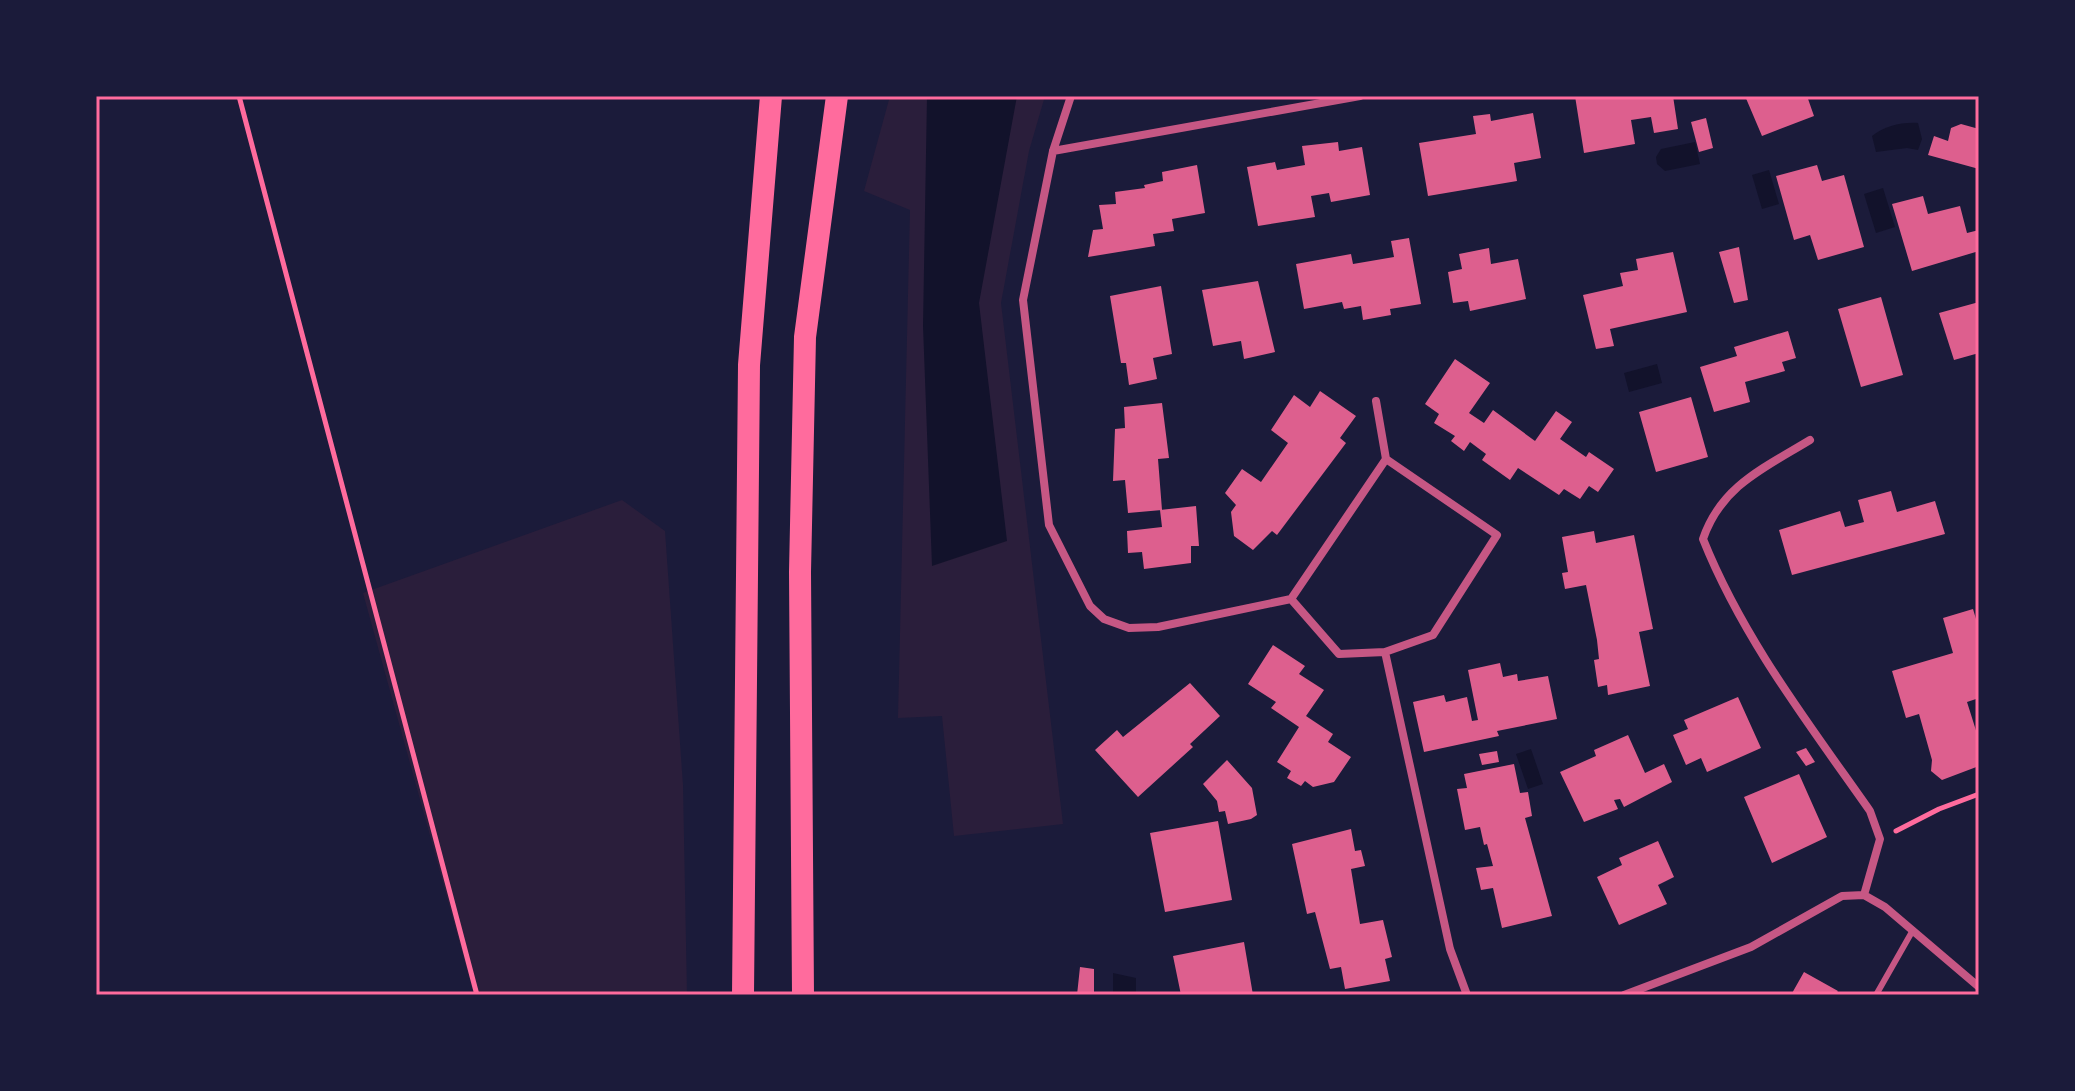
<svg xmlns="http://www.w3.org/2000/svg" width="2075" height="1091" viewBox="0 0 2075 1091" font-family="'DM Sans',sans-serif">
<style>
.green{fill:#2a1e3b}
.water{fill:#12122b}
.building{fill:#dd5f8e}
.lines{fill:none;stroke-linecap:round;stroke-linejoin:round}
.path{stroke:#ff6b9d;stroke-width:5}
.service{stroke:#c65784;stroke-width:6}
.minor{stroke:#c65784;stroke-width:8}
.trunk{stroke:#ff6b9d;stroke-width:22}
.neatline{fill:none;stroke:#ff6b9d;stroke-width:3}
</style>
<rect width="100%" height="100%" fill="#1b1b3a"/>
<!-- green -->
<path class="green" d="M890 96H1045L1029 151 1001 303 1063 824 954 836 942 716 898 718 910 210 864 191Z
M622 500 665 531 683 785 687 995H474L363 593Z"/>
<!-- water -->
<path class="water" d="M927 96H1017L979 303 1007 541 932 566 923 326Z
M1918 123 1922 139 1918 150 1907 148 1876 152 1872 136C1885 126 1901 122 1918 123Z
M1695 142 1700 164 1665 171 1657 164 1656 157 1661 149Z
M1769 170 1779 204 1762 209 1752 175Z
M1883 188 1895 227 1876 233 1864 194Z
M1657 364 1662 383 1629 392 1624 373Z
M1531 749 1543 784 1528 789 1516 754Z
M1113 973 1136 978V995H1113Z"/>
<!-- building -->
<path class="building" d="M1575 96H1673L1678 129 1654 133 1651 117 1631 120 1635 144 1584 153Z
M1745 96H1807L1814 116 1762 136Z
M1533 113 1541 158 1514 163 1517 181 1428 196 1419 143 1476 134 1473 116 1490 114 1491 121Z
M1706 118 1713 148 1699 152 1691 122Z
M1961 124 1979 129V169L1928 155 1934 136 1948 141 1951 128Z
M1338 142 1339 151 1362 147 1370 195 1331 202 1329 193 1311 196 1315 217 1258 226 1247 167 1275 162 1277 170 1305 165 1302 146Z
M1197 165 1205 213 1172 219 1174 231 1153 234 1155 246 1088 257 1093 230 1103 229 1099 205 1116 204 1115 192 1145 188 1144 185 1163 181 1162 172Z
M1817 165 1822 181 1844 175 1864 247 1818 260 1810 235 1794 240 1776 176Z
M1923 196 1928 214 1960 206 1967 233 1979 230V251L1912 271 1892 204Z
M1409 238 1421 304 1390 309 1391 315 1363 320 1361 306 1344 309 1342 302 1304 309 1296 264 1351 254 1353 264 1394 257 1391 241Z
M1739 247 1748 300 1734 303 1719 252Z
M1489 248 1491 264 1518 259 1526 299 1470 311 1468 301 1453 303 1448 272 1462 269 1459 254Z
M1673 252 1687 312 1610 329 1614 346 1596 349 1583 295 1623 286 1620 273 1638 270 1636 259Z
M1258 281 1275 352 1244 359 1241 341 1213 346 1202 290Z
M1161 286 1172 354 1153 358 1157 379 1129 385 1126 363H1121L1110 296Z
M1881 297 1903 375 1861 387 1838 309Z
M1979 302V353L1954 360 1939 313Z
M1788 331 1796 358 1782 362 1785 371 1745 382 1750 402 1714 412 1700 367 1737 356 1734 347Z
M1455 359 1490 383 1469 413 1484 423 1493 410 1535 441 1556 411 1572 422 1560 439 1586 457 1589 452 1614 469 1598 492 1589 486 1580 499 1564 489 1559 495 1518 468 1510 480 1482 460 1486 454 1470 442 1464 451 1451 441 1455 436 1434 423 1439 414 1425 404Z
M1320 391 1356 416 1340 438 1346 443 1277 535 1272 531 1253 550 1234 536 1231 512 1236 505 1225 493 1242 469 1261 482 1288 443 1271 430 1294 395 1310 407Z
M1691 397 1708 457 1656 472 1639 412Z
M1162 403 1169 458 1158 459 1162 510 1128 513 1125 480 1113 481 1115 429 1125 428 1124 407Z
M1891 491 1897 512 1935 501 1945 534 1792 575 1779 530 1840 511 1845 527 1864 522 1858 500Z
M1196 506 1199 546H1191V563L1144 569 1142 552 1128 553 1127 531 1162 527 1160 510Z
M1594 531 1596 543 1634 535 1653 629 1639 632 1650 686 1608 695 1607 685 1598 687 1594 660 1599 659 1597 640 1586 585 1565 589 1562 573 1568 572 1562 537Z
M1973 609 1979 629V698L1967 702 1979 740V766L1942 780 1931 771 1932 760 1919 714 1906 718 1892 671 1953 653 1943 618Z
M1273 645 1305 666 1299 674 1324 690 1306 716 1333 734 1328 742 1351 757 1334 782 1313 787 1305 781 1301 786 1287 778 1291 771 1277 762 1299 727 1271 708 1276 702 1248 684Z
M1500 663 1503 677 1517 674 1518 681 1548 676 1557 719 1497 731 1499 736 1424 752 1413 702 1444 695 1446 702 1467 697 1472 721 1478 720 1468 670Z
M1190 683 1220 716 1190 744 1193 747 1138 797 1095 750 1117 730 1123 737Z
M1738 697 1761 748 1707 772 1701 758 1686 765 1673 735 1688 729 1684 720Z
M1628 735 1645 773 1664 764 1672 782 1624 807 1620 799 1614 800 1618 809 1584 822 1560 772 1596 756 1594 750Z
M1806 748 1815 762 1806 766 1796 752Z
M1497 751 1499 762 1482 765 1479 754Z
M1227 760 1252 788 1257 815 1251 819 1228 824 1225 811 1219 812 1217 801 1203 784Z
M1514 764 1520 793 1528 792 1532 816 1525 818 1552 916 1502 928 1493 888 1481 890 1476 868 1493 866 1487 844 1484 845 1480 827 1465 830 1457 789 1467 788 1464 774Z
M1799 774 1827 837 1772 863 1744 797Z
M1218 821 1232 900 1165 912 1150 833Z
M1351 829 1355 851 1361 850 1365 866 1351 869 1360 924 1383 920 1392 957 1385 959 1390 981 1345 989 1341 967 1330 969 1315 912 1307 914 1292 844Z
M1658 841 1674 877 1658 885 1667 904 1619 925 1597 877 1622 865 1619 858Z
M1244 942 1253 995H1181L1173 956Z
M1080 967 1094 969V995H1077Z
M1804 972 1838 991 1835 995H1791Z"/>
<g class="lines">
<!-- path -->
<path class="path" d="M239 96 477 995
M1896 831 1939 809 1979 794"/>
<!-- service -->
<path class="service" d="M1876 995 1913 930"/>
<!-- minor -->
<path class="minor" d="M1071 96 1053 151 1023 300 1049 525 1090 606 1104 619 1129 628 1158 627 1291 599
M1053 151 1360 96
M1376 401 1386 459
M1810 440C1764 468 1721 486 1703 539 1743 639 1809 724 1870 811L1880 839 1864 895
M1386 459 1497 535 1433 635 1385 652 1339 654 1291 599Z
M1385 652 1450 949 1467 995
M1624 995 1751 947 1842 896 1864 895 1885 907 1979 987"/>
<!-- trunk -->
<path class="trunk" d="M743 995 749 365 771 96
M803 995 800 572 805 337 837 96"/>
</g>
<!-- border -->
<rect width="2075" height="1091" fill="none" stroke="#1b1b3a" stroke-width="196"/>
<rect x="98" y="98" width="1879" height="895" class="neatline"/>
</svg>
